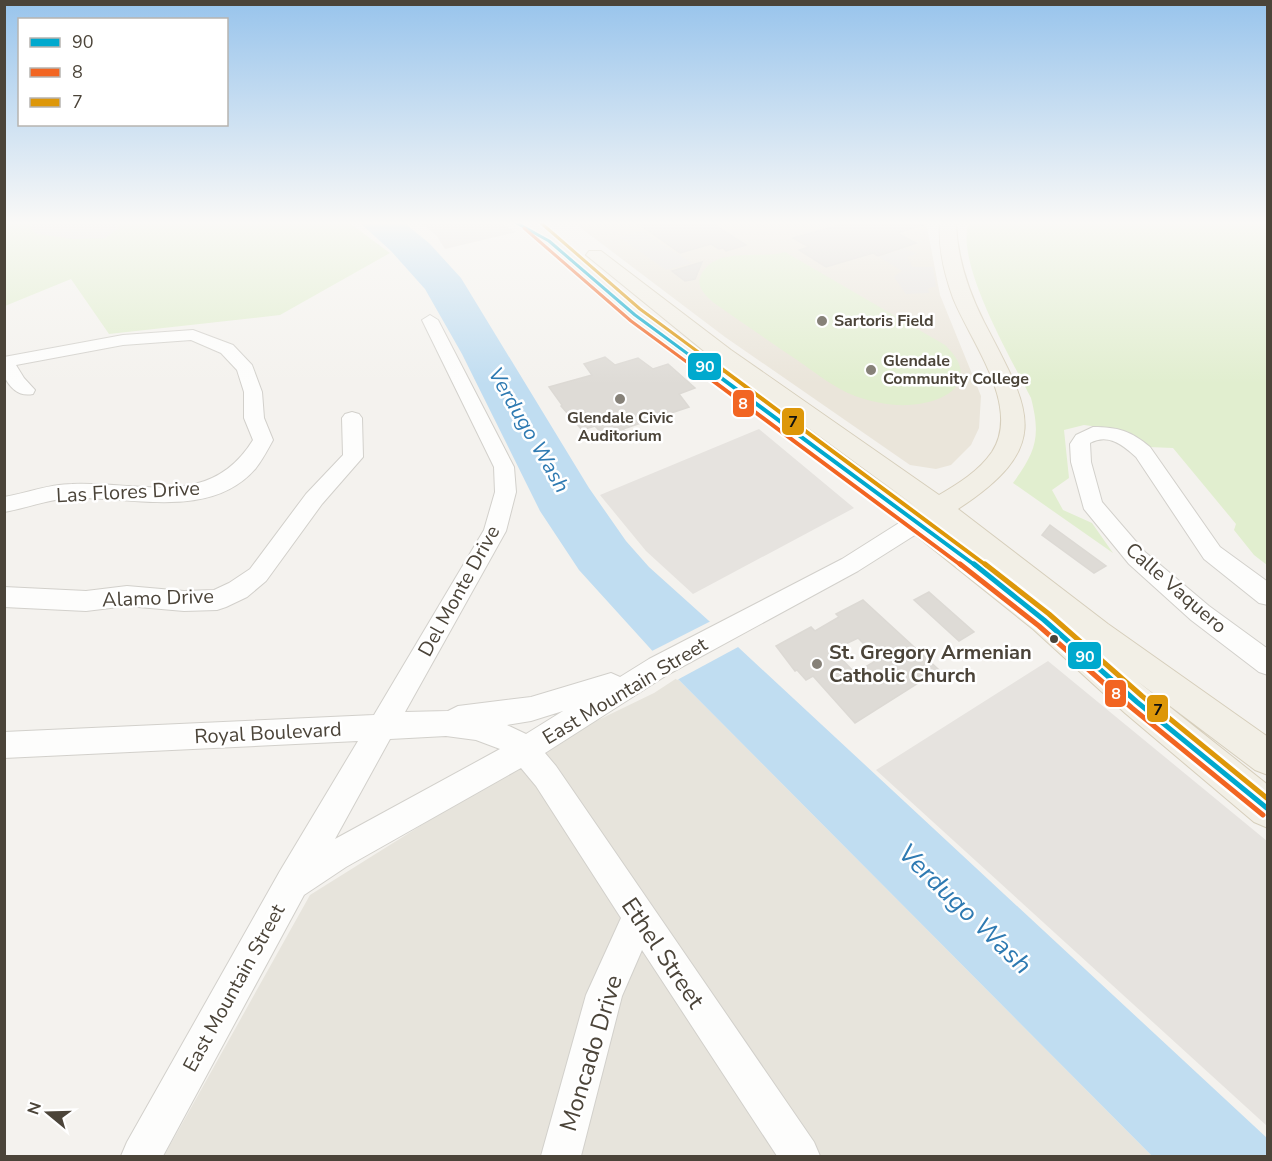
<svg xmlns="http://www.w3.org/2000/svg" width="1272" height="1161" viewBox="0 0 1272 1161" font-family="'Nunito Sans',sans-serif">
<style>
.residential{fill:#e7e4dc}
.education{fill:#eae5da}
.green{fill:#e1eecf}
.parking{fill:#e6e3df}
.water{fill:#c0ddf1}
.pier{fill:#f4f2ee}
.building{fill:#dedbd6;stroke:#dcd9d4;stroke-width:1.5;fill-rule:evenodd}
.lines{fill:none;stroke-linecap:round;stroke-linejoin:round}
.minor-casing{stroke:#d2d0cb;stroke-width:2}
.major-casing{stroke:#d6cebb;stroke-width:2}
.minor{fill:#fdfdfc;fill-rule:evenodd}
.major{fill:#f2efe6;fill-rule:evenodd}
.bus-1-far2-casing{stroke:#fff;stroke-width:6}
.bus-1-far1-casing{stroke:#fff;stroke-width:8}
.bus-1-casing{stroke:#fff;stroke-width:10}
.bus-2-far2-casing{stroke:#fff;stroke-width:6}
.bus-2-far1-casing{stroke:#fff;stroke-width:8}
.bus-2-casing{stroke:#fff;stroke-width:10}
.bus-3-far2-casing{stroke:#fff;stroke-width:6}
.bus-3-far1-casing{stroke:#fff;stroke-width:8}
.bus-3-casing{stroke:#fff;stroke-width:10}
.bus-1-far2{stroke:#00a9ce;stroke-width:3}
.bus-1-far1{stroke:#00a9ce;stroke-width:4}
.bus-1{stroke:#00a9ce;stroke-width:5}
.bus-2-far2{stroke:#f26522;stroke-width:3}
.bus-2-far1{stroke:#f26522;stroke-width:4}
.bus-2{stroke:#f26522;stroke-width:5}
.bus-3-far2{stroke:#dd9709;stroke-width:3}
.bus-3-far1{stroke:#dd9709;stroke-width:4}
.bus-3{stroke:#dd9709;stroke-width:5}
.poi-dot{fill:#868178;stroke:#fff;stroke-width:2}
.bus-dot{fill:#4b4439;stroke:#fff;stroke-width:2}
.labels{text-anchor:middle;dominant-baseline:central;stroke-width:5;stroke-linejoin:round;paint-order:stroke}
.far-poi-label{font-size:16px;font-weight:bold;fill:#4b4439;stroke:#fff;text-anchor:start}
.street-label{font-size:20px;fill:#4b4439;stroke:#fff}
.poi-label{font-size:20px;font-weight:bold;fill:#4b4439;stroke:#fff;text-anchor:start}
.water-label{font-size:21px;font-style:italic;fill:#2e7ab2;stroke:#fff}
.near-street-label{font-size:24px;fill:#4b4439;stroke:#fff}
.near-water-label{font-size:26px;font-style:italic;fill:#2e7ab2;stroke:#fff}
.line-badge{stroke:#fff;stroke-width:2}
.badge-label{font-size:16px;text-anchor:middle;font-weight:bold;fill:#fff}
.pale-badge-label{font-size:16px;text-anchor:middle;font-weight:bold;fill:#111}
</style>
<rect width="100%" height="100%" fill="#f4f2ee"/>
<!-- residential -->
<path class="residential" d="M677 678 1152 1156H164L310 895 559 739 654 693Z"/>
<!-- education -->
<path class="education" d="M573 222H926L940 295 981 396 979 428 971 445 951 465 936 469 910 465 725 337Z"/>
<!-- green -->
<path class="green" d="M4 222H348L390 253 280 315 109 334 71 279 5 306Z
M969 222H1157L1178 225 1179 222H1267V565L1254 555 1234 530 1236 524 1173 448 1148 447 1121 430 1084 425 1064 430 1069 478 1052 490 1063 510 1092 523 1113 553 1013 483C1036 451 1041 437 1031 398 1012 360 954 262 969 222Z
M785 252 945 345C982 380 948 403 909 405 891 406 872 402 855 396 834 388 816 373 797 360 769 341 741 322 714 303 706 296 695 286 701 275 716 245 761 260 785 252Z"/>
<!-- parking -->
<path class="parking" d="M30 222H110L120 227 105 238 74 239 38 234 33 231Z
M419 222H498L516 232 445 249 436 235Z
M642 231 692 263 666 270 619 237Z
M905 248 917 254 907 257 913 267H933L936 287 928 288 929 293 906 294 894 277 902 271 879 257Z
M759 429 854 508 693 594 646 551 600 495Z
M1048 661 1267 841V1126L876 770Z"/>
<!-- water -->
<path class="water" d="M359 222H403L429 243 461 278 589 488 626 541 649 567 738 647 1267 1138V1156H1152L677 678 579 570 540 511 462 354 425 289 391 251Z"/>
<!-- pier -->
<path class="pier" d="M711 621 740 646 677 680 650 652Z"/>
<!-- building -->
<path class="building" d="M636 222H710L746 245 726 251 723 248 719 249 711 244 680 253Z
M851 222H922L923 225 897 233 916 243 878 256 873 253 826 267 799 250 809 247 793 238Z
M702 262 695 279 685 281 672 271Z
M605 357 615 365 638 358 653 369 668 364 695 388 679 394 689 407 623 429 625 431 606 438 595 426 582 430 561 406 562 405 549 387 592 375 584 364Z
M1050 525 1106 566 1094 573 1042 535Z
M929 592 974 632 959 641 914 600Z
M863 600 939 670 855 723 813 676 806 680 797 670 795 671 776 646 811 627 815 631 839 617 836 614ZM858 638 879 659 855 673 833 650Z"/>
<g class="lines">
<defs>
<path id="minor" d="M430 315 438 320 514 467 516 492 506 531 405 712 448 711 458 706 531 697 611 673 620 677 649 659 842 559 910 516 918 514 926 516 929 522 926 528 858 571 667 675 545 753 556 766 814 1142 820 1156H777L642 950 622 996 581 1156H541L586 995 621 918 536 786 521 768 346 867 304 895 163 1156H121L127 1142 280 871 358 741 4 758V732L374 715 484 530 495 492 494 467 422 320ZM563 711 526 734 507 725 531 721ZM446 736 476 740 500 749 335 839 390 739Z
M193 330 233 345 252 365 262 392 264 418 273 440C268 449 263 459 256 468 211 521 131 496 72 498 49 499 27 508 4 512V497C27 493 49 484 72 484 141 481 210 510 253 440L244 418V392L237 370 221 353 191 340 123 345 16 365 24 378 35 390 33 394C19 397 10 388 4 376V357L123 335Z
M352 412 359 414 362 418 363 457 322 504 266 581 247 597 226 607 217 610 184 611 127 606 86 611 4 607V587L86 591 127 586 184 591 214 590 229 583 250 569 306 494 343 455 342 418 345 414Z
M1093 427C1118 427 1131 431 1150 447L1220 547 1268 582V605L1259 603 1204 559 1136 457C1123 445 1108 433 1090 443L1091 462 1102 502 1145 552 1209 606 1268 649V675L1259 672 1191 620 1129 564 1084 509 1071 462 1070 444 1076 435Z"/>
<path id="major" d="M521 222H539L642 311 918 508 715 360 586 255 589 251H601L731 350 939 495C958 484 979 471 992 452 1022 406 970 341 953 298 944 273 938 249 940 222H956C957 258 968 290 984 322 1029 409 1056 445 958 509L1108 624 1268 737V775L1255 770 1137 681 1268 785V828L1254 822 1125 713 1033 629 908 529 628 319Z"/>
</defs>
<!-- minor casing -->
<use href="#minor" class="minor-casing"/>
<!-- major casing -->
<use href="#major" class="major-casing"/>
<!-- minor -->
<use href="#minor" class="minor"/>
<!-- major -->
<use href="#major" class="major"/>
<defs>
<path id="bus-1-far2" d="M515 222 549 241 635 315 711 371"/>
<path id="bus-1-far1" d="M709 369 976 566"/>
<path id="bus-1" d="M974 564 1044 620 1137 702 1268 809"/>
<path id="bus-2-far2" d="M524 228 631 321 699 371"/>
<path id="bus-2-far1" d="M697 369 962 566"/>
<path id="bus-2" d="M960 564 1039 626 1132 708 1263 815"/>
<path id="bus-3-far2" d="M540 222 640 309 724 371"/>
<path id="bus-3-far1" d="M722 369 987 566"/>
<path id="bus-3" d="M985 564 1049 614 1142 696 1268 799"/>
</defs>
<!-- bus-1-far2 casing -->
<use href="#bus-1-far2" class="bus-1-far2-casing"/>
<!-- bus-1-far1 casing -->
<use href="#bus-1-far1" class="bus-1-far1-casing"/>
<!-- bus-1 casing -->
<use href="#bus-1" class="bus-1-casing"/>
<!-- bus-2-far2 casing -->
<use href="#bus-2-far2" class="bus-2-far2-casing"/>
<!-- bus-2-far1 casing -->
<use href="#bus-2-far1" class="bus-2-far1-casing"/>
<!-- bus-2 casing -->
<use href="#bus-2" class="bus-2-casing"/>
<!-- bus-3-far2 casing -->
<use href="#bus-3-far2" class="bus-3-far2-casing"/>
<!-- bus-3-far1 casing -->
<use href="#bus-3-far1" class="bus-3-far1-casing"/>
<!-- bus-3 casing -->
<use href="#bus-3" class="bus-3-casing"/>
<!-- bus-1-far2 -->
<use href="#bus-1-far2" class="bus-1-far2"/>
<!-- bus-1-far1 -->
<use href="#bus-1-far1" class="bus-1-far1"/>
<!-- bus-1 -->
<use href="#bus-1" class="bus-1"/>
<!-- bus-2-far2 -->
<use href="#bus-2-far2" class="bus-2-far2"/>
<!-- bus-2-far1 -->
<use href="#bus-2-far1" class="bus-2-far1"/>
<!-- bus-2 -->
<use href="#bus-2" class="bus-2"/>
<!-- bus-3-far2 -->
<use href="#bus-3-far2" class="bus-3-far2"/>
<!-- bus-3-far1 -->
<use href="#bus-3-far1" class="bus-3-far1"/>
<!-- bus-3 -->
<use href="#bus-3" class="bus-3"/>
</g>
<!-- sky -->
<linearGradient id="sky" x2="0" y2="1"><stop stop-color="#98c4ec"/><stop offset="0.58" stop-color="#faf9f7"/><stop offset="1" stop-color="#faf9f7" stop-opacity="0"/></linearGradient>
<rect width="1272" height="384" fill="url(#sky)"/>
<!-- markers -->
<g class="poi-dot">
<circle cx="822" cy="321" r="6"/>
<circle cx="871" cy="370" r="6"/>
<circle cx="620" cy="399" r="6"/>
<circle cx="817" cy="664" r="6"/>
</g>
<circle class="bus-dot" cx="1054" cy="639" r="5"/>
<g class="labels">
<!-- far-poi labels -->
<g class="far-poi-label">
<text x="834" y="321">Sartoris Field</text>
<text x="883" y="361">Glendale<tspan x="883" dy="18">Community College</tspan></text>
<text x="620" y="418" text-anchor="middle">Glendale Civic<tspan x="620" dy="18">Auditorium</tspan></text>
</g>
<!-- street labels -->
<g class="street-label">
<text transform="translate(128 492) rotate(-3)">Las Flores Drive</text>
<text transform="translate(1176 588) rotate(41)">Calle Vaquero</text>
<text transform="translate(459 591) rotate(-61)">Del Monte Drive</text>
<text transform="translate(158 598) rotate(-2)">Alamo Drive</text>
<text transform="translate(625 691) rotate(-31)">East Mountain Street</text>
<text transform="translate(268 733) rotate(-3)">Royal Boulevard</text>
<text transform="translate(234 988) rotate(-61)">East Mountain Street</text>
</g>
<!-- poi labels -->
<g class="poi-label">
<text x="829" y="652">St. Gregory Armenian<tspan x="829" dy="23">Catholic Church</tspan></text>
</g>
<!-- water labels -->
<g class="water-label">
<text transform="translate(529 430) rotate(60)">Verdugo Wash</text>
</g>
<!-- near-street labels -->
<g class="near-street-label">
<text transform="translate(663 953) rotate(56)">Ethel Street</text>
<text transform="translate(591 1053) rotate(-73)">Moncado Drive</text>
</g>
<!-- near-water labels -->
<g class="near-water-label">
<text transform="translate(965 909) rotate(44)">Verdugo Wash</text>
</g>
</g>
<g class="line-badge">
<rect x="687" y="352" width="35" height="29" rx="6" fill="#00a9ce"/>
<rect x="732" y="389" width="23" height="29" rx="6" fill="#f26522"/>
<rect x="781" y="407" width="24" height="29" rx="6" fill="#dd9709"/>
<rect x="1067" y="641" width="35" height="29" rx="6" fill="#00a9ce"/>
<rect x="1104" y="679" width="23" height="29" rx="6" fill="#f26522"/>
<rect x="1146" y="694" width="23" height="29" rx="6" fill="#dd9709"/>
</g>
<g class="badge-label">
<text x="705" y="372">90</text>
<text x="743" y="409">8</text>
<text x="1085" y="662">90</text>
<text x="1116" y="699">8</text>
</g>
<g class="pale-badge-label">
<text x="793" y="427">7</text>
<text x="1158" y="715">7</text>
</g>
<!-- border -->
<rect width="1272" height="1161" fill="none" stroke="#4b4439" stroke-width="12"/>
<!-- legend -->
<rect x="18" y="18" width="210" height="108" fill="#ffffff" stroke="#b7b4b0" stroke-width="1.5"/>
<rect x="30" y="38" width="30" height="9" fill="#00a9ce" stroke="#b7b4b0" stroke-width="1.5"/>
<text x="72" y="48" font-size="18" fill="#4b4439">90</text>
<rect x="30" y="68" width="30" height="9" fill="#f26522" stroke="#b7b4b0" stroke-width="1.5"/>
<text x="72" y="78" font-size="18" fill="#4b4439">8</text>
<rect x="30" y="98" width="30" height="9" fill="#dd9709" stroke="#b7b4b0" stroke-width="1.5"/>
<text x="72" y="108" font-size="18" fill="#4b4439">7</text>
<!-- north arrow -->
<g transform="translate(48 1113) rotate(289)" stroke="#ffffff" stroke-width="4.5" paint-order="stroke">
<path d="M0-4.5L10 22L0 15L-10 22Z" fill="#4b4439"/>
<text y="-9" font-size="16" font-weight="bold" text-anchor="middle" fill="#4b4439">N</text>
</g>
</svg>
